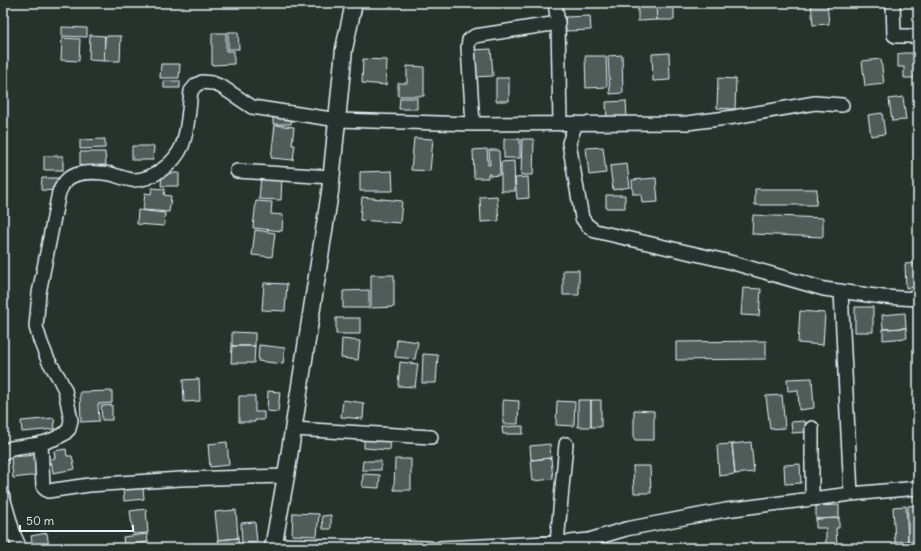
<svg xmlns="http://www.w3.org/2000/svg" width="921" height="551" viewBox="0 0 921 551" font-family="Delius,sans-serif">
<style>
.building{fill:#505c59;stroke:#e8f1f8}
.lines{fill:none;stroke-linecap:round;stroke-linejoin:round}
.minor-casing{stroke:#e8f1f8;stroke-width:16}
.tertiary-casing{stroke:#e8f1f8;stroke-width:19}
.minor{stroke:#26332d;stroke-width:13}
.tertiary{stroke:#26332d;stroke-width:16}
</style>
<rect width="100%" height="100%" fill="#26332d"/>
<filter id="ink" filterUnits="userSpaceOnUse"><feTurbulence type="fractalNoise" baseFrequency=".025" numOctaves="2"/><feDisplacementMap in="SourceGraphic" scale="8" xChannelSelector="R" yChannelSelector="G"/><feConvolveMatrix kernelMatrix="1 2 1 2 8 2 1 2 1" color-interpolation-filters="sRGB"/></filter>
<g filter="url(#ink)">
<!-- building -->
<path class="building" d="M638 3H656L657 20 638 21Z
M656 3H674V20H657Z
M811 3H827L829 24 813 25Z
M590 16 591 30 566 31 565 17Z
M62 27 87 28V37L62 36Z
M228 32H238L239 49H228Z
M212 33H226V51H234V64L212 65Z
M90 35 105 36 104 61 89 60Z
M105 36H121L120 61H104Z
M62 38 80 39 79 61 61 60Z
M491 49 493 76 474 77 472 50Z
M669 53 670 80 653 81 652 54Z
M904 53H918V78H904V67H898V54Z
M622 55 623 93 610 94 608 56Z
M585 56H606L607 87 586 88Z
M363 59 387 60 386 85 362 83Z
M881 59 884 84 865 86 862 61Z
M161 64H180L179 78H160Z
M407 66 424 67V96H398V83H407Z
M496 78H509V101H496Z
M718 78 736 79 735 109 717 108Z
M164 81H180V88H164Z
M903 97 906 120 892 121 889 99Z
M400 98H417V109H399Z
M626 101 627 118 607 119 606 102Z
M882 113 885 134 871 136 868 115Z
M273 114 292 115 291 124H273Z
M275 125 294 127 292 145H295L293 160 271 158Z
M414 138 433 139 430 171 411 170Z
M105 139V148L80 149V140Z
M504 139H520V158H504Z
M522 139H534L533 175H521Z
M132 146H154L153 160H132Z
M603 147 606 173 589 175 586 148Z
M487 149 488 165H490L489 150H499L500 175 490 176V174H488V178H474L473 150Z
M80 152H105L106 165 80 166Z
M44 156H63V170H44Z
M514 161 515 191H501V162Z
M627 164 630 187 613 190 610 166Z
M392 171 393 191H360V172Z
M162 173H179V186H161Z
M261 175 282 176 281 200 259 199Z
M528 177 529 198 517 199 515 178Z
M42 178H59V191L41 190Z
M656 178 658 202 642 203 641 194H633L632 180Z
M152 188 165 189 164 195 171 196 169 212 143 210 145 193 151 194Z
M755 189H817L816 205H755Z
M606 195H625V208H606Z
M497 196 499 221 481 222 480 197Z
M362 197 402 201 400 223 360 220Z
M256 201 272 202 271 214 283 215 282 231 253 228Z
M138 210 165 213 164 226 137 224Z
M753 215 823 218V237L752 234Z
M255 230 275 233 272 257 252 255Z
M918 263V287L906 288 905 264Z
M563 270H579V295H563Z
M371 275H394V307L371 308Z
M264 283 287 284 285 311 262 310Z
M743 288 761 289 759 316 741 315Z
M369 290V308H343V291Z
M855 307H873V332H855Z
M800 311 825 313 823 345 798 343Z
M905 313 906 328 883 329 882 315Z
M336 318H360V334H336Z
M906 328 907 338 883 340V329Z
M232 332 255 333V346H232Z
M342 339 360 341 358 360 341 358Z
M397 339 418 342 415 359 395 357Z
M766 341V359L676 360V342Z
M259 345 285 348 283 364 258 361Z
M232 346H255L254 363H231Z
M423 354 438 355 436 383H422Z
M400 362 418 364 415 387 398 386Z
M812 378 814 408 799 410 798 390 788 391 787 379Z
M199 379 200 401 184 402 183 380Z
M112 391V403L98 404 99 421 81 422 80 392Z
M268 391 280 392 278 412 267 411Z
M782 395 785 428 770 429 766 396Z
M239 396H255V412H264V420H255V422H239Z
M343 400 364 403 363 419 341 417Z
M503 400 519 401 518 424H503Z
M578 400H591V427H578Z
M591 400H601V427H591Z
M557 401 575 402 574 426 556 425Z
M112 405V420H102L101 406Z
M634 410 654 411V440H634Z
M54 418 55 429 22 432 21 421Z
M805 421 806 432 792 433 791 422Z
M523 426V434H503L502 427Z
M364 437 391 438 390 450 364 448Z
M227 442 229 465 210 467 208 444Z
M751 442 754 472 735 474 732 444Z
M550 444 551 458 531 460 530 446Z
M732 444 735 474 719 476 717 445Z
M66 449 67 456H72L75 469 53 473 51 459 55 458 54 451Z
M36 455 38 475 13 478 11 457Z
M551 458 553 479 533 481 531 460Z
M395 459H411V490H394Z
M363 461H381V470H362Z
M800 464 801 483 785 484 784 465Z
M633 466H650L651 493H634Z
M363 474 380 475 379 488 362 487Z
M143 487 144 499 124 501 123 489Z
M839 505V518L816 519V506Z
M918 505V541H908V506Z
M906 506 908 541 895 542 893 507Z
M146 509 148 533 133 534 130 511Z
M236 510 238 538 218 540 215 512Z
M293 513 319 514 317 536 292 535Z
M331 515V529H323L322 516Z
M839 518V528H836L837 547H826V528H816V519Z
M255 522 257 542 242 543 241 523Z
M47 533 49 548H33L31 536Z
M147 534 148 542 124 545 123 537Z
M238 538 239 548H219L218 540Z"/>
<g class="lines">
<defs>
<path id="minor" d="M555 3 558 23 560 124
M893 3 894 35 896 36H918
M576 123 569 143 582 218 587 225 595 231 726 261 824 289 883 297 918 299
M473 124 468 47 469 40 475 36 558 23
M237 171 331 177
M841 291 851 494
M294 429 431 437
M41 443 43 486 44 488 48 491 89 485 180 479 286 476
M3 454 11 448 40 444 54 439 64 434 69 429 71 420 65 390 59 378 48 360 41 343 36 327 39 293 59 192C61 189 62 185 65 182 74 170 98 172 111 174 118 176 125 179 132 180 152 181 175 163 182 146 188 132 189 107 191 91L196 85 202 82 212 83 222 87 252 107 338 120 473 124 687 123 734 117 815 103 842 105
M3 497 14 535 20 548
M812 498V428
M557 543 566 444
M274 545 430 548
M440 548 570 542 589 540 626 529 726 510 851 494 918 488"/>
<path id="tertiary" d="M273 548 286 476 330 192 344 49 354 3"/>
</defs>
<!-- minor casing -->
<use href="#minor" class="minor-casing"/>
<!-- tertiary casing -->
<use href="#tertiary" class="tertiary-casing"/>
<!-- minor -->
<use href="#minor" class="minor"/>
<!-- tertiary -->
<use href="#tertiary" class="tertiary"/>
</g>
</g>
<!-- margin -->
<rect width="921" height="551" fill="none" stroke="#26332d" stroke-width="16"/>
<rect x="8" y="8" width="905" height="535" fill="none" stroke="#e8f1f8" stroke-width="1.5" filter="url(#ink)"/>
<!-- scale -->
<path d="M20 525v6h113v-6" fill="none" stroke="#e8f1f8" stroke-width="2"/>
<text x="26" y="525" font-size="12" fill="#e8f1f8" stroke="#26332d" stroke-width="3" paint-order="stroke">50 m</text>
</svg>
